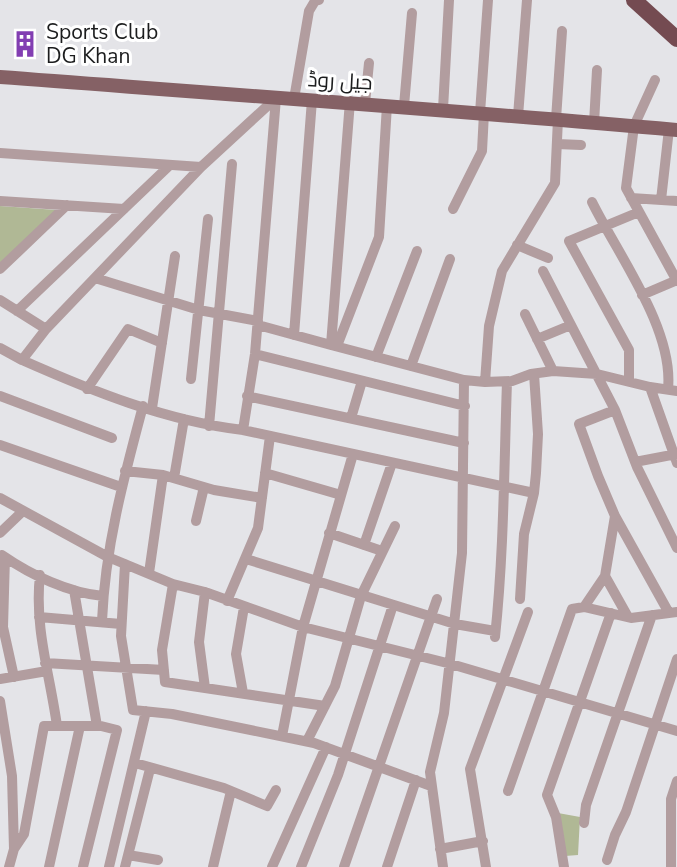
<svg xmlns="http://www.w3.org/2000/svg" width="677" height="867" viewBox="0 0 677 867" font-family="'Nunito Sans',Cairo,sans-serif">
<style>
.green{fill:#b0b895}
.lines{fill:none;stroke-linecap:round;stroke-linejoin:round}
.minor{stroke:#b29d9f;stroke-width:10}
.major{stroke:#856165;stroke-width:14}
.highway{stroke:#744b51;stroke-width:16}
.labels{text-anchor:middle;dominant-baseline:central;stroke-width:6;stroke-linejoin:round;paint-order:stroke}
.poi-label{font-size:21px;fill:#1c1d1e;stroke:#fff;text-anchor:start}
.street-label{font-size:21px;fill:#1c1d1e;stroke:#fff}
</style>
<rect width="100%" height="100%" fill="#e4e4e8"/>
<!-- green -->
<path class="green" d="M0 206 57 210 0 263Z
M558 813 580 817 578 855 565 856Z"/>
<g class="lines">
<!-- minor -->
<path class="minor" d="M655 80 634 126 626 188 677 281
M294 99 309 11 315 1 319 0
M350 101 331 345 464 380 485 382 512 381 531 374 553 371 597 374 650 387 677 391
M365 103 369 63
M404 106 412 13
M443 109 449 0
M480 113 488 0
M518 116 527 0
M556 119 562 31
M594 123 597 70
M557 144 581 145
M0 153 201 167
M631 198 677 201
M661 200 669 129
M0 201 124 209
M592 202C618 255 674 329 668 389
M453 209 482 151 484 113
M517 245 548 258
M0 269 67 205
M543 271 615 410 637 467 677 548
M95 278 199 310 258 321
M642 295 677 280
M0 300 46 329
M17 311 170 165
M525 314 553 371
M258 325 331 345
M294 335 312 100
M537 339 571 325
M337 346 379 237 387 105
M0 348 22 360 46 329 201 167 276 98
M255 354 465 406
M376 357 417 251
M22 360C92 391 166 421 243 430L534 493
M411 366 450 259
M191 379 208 219
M629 381V350L569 241 639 212
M485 382 489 326 502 271 555 183 558 119
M650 387 677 463
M87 389 128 329 162 343
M0 396 112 438
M247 396 464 443
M152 408 175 256
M615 410 579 424 598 476 615 516 669 613
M351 418 362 381
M209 426 232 164
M243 430 255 354 276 98
M0 445 121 487
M635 462 677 454
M125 471 163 475 214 490 262 498
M265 473 341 495
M174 478 184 419
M0 498 108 557 173 584 205 592 303 627 451 664 677 731
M196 521 204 487
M0 533 23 511
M329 533 382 551
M364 545 392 463
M2 555C31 575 69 593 103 596
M5 557 3 627 14 677
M246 559 455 624 495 631
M125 564 121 636 133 710 172 714 314 743 431 786
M149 573 163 475
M40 575C34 627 50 675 57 726
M605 576 628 617
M173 584 162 650 165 682 325 706
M74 590 97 726
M520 599 524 534 534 493 536 473 538 434 534 374
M227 601 258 528 270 436
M584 607 605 576 615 516
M39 617 121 624
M102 621C105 547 124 477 143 406
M495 637C504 552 504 467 507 382
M45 663 164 670
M0 679 47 671
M205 688 199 642 205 592
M243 693 236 654 244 607
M0 701 12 776 14 849
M282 736 303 627 353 454
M307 741 335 686 361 596 395 526
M135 763 224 788 267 806 276 790
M508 791 572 609 584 607 631 618 677 612
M584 823 586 805 652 615
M440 849 483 841
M128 855 158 860
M607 860 615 835 626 812 677 659
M9 867 14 849 24 834 44 726H101L117 730 83 867
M49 867 80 726
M109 867 146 711
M125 867 150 769
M213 867 231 791
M272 867 326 747
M301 867 338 775 393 605
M344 867 437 599
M387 867 416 780
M443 867 430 772 444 713 462 553 464 380
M486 867 470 769 528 612
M564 867 556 817 547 795 611 613
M671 867V799L677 781"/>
<!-- major -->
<path class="major" d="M0 77C226 94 451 110 677 130"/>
<!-- highway -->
<path class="highway" d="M634 0 677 39"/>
</g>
<!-- icons -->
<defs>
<symbol id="building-bare" viewBox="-9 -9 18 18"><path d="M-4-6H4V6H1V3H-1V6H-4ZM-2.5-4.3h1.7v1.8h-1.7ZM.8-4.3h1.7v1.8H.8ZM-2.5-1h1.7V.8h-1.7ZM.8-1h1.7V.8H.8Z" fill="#823eb2" stroke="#fff" stroke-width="2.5" paint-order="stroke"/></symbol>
</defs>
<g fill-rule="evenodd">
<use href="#building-bare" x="6" y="25" width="38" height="38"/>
</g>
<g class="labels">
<!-- poi labels -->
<g class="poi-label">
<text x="46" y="32">Sports Club<tspan x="46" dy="24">DG Khan</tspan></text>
</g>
<!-- street labels -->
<g class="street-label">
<text transform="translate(340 81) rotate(3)">جیل روڈ</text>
</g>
</g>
</svg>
